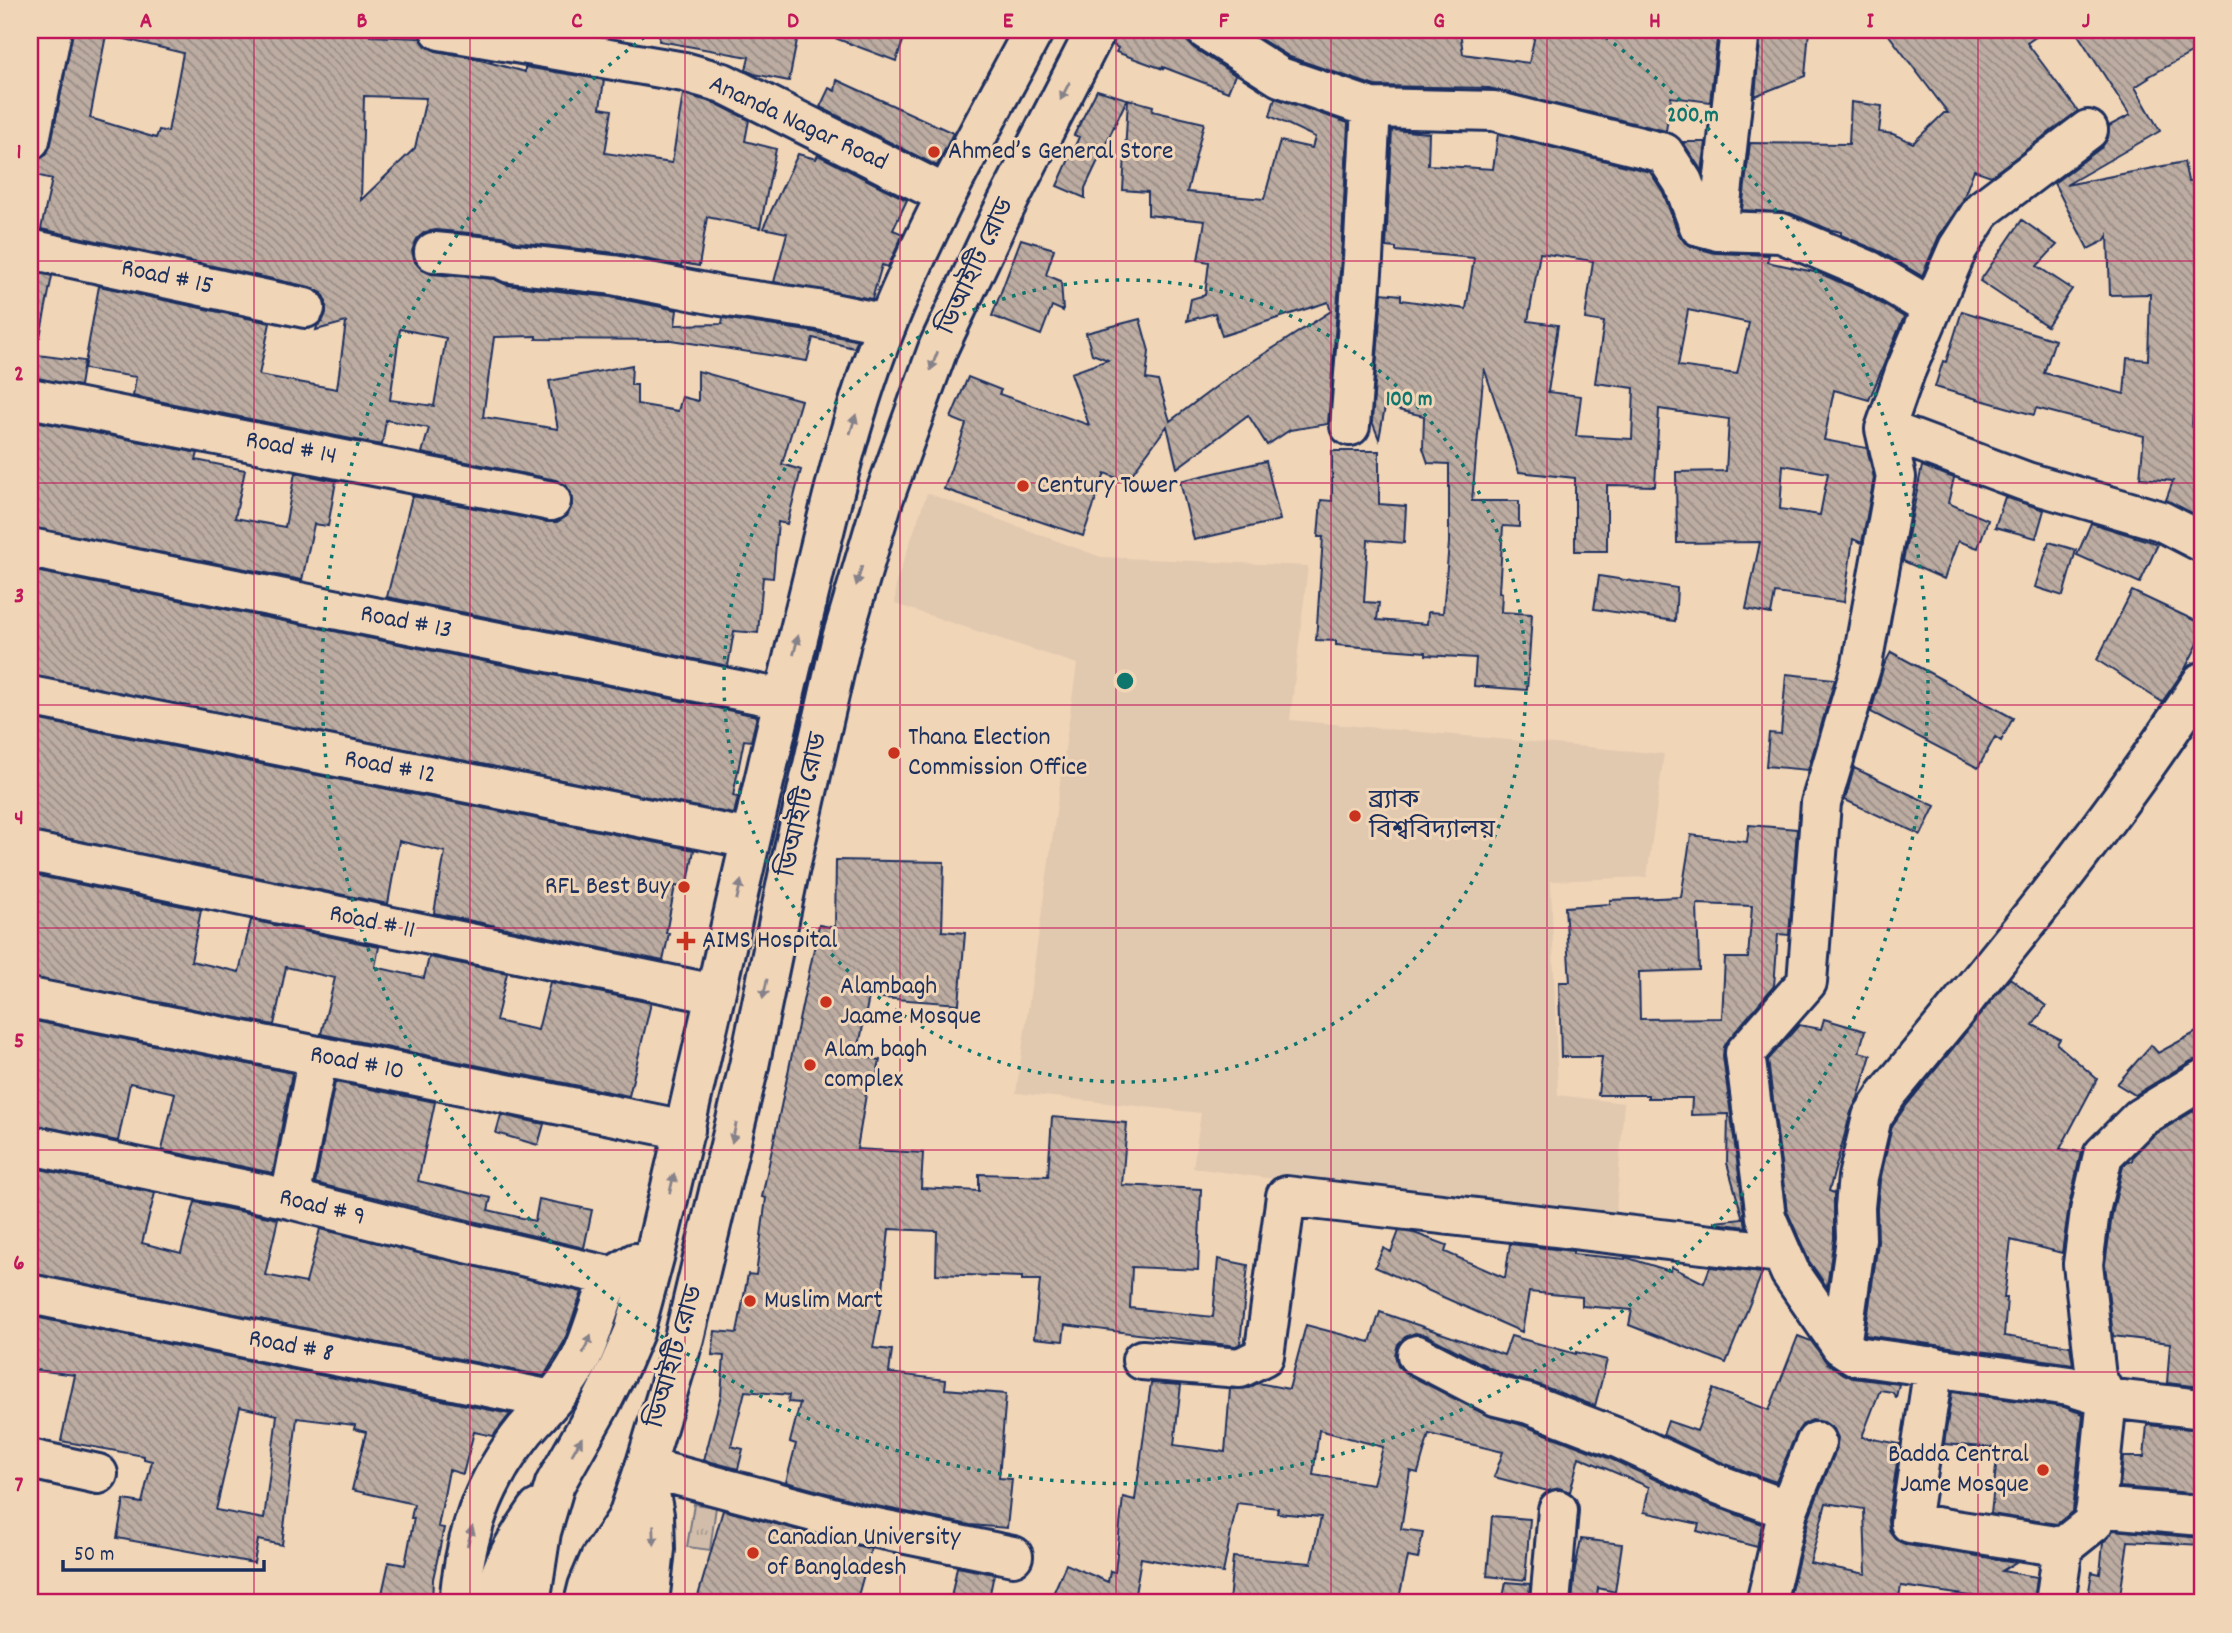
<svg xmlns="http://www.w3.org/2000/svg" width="2232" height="1633" viewBox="0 0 2232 1633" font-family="Dekko,'Noto Sans Bengali',sans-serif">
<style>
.built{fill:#e1c9b0}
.park{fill:url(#park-tufts);stroke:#767684;stroke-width:2}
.building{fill:url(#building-back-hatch);stroke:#1b2f5e;stroke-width:2;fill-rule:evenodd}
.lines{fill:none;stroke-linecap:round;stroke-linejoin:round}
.minor-casing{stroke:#1b2f5e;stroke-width:44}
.major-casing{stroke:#1b2f5e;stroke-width:44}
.minor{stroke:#f1d5b7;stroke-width:38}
.major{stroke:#f1d5b7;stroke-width:38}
.oneway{fill:#86828a}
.grid{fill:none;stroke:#c2185b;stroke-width:2;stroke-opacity:0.55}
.ring{fill:none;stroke:#0f766e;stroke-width:3.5;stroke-dasharray:3.5 7}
.poi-dot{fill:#c8321e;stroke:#f1d5b7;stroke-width:2.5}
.labels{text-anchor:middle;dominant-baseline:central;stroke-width:6;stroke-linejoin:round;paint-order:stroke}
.street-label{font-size:26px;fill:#1b2f5e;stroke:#f1d5b7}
.poi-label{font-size:26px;fill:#1b2f5e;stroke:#f1d5b7;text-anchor:start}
.centre{fill:#0f766e;stroke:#f1d5b7;stroke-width:3.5}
.ring-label{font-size:21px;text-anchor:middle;font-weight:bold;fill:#0f766e;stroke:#f1d5b7;stroke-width:6;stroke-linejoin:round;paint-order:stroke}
.neatline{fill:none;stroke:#c2185b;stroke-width:2.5}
.grid-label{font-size:23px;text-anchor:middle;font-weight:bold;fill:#c2185b}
</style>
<defs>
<pattern id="park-tufts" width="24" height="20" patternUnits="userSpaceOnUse" patternTransform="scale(1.75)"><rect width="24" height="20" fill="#d1bdaa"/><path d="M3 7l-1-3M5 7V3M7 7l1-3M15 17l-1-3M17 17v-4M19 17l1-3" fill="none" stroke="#a99a8e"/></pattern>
<pattern id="building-back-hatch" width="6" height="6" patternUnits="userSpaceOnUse" patternTransform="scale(1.75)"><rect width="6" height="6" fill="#bcaca1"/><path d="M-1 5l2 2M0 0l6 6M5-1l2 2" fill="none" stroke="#988c86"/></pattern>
</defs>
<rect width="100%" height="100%" fill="#f1d5b7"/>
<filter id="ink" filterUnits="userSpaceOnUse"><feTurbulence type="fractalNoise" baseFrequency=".0143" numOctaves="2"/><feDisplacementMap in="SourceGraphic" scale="14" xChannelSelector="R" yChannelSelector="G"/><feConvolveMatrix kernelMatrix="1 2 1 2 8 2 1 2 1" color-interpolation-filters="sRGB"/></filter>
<g filter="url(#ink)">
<!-- built -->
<path class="built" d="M927 493 1101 557 1308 566 1290 720 1664 754 1647 877 1551 881 1558 1095 1624 1103 1615 1225 1193 1168 1201 1113 1016 1093 1077 664 895 604 896 583Z"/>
<!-- park -->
<path class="park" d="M694 1504 716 1507 710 1550 687 1547Z"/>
<!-- building -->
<path class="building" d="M73 30H107L90 118 156 138 159 130 168 132 183 53 121 38 122 30H371L370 36 420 38 426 46 436 51 469 57 525 72V67L604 80 600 108 612 110 605 153 672 163 683 94 715 103 749 120 745 141 776 149 760 228 707 217 699 266 682 263 681 266 616 253 516 242 502 236 436 230 425 232 417 239 412 251 415 262 422 270 431 274 494 279 507 285 610 297 677 310 675 325 722 324 723 318 814 332 855 340 857 342 854 348 813 338 807 361 671 340 536 339V336L494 337 483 417 558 429 549 381 632 365 631 385H637V404L678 411 682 397 698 401V371L801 400 782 464 801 470 787 524 778 522 773 578 763 577 758 633 734 631 728 666 387 597 412 496 547 522H557L567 516 572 505 571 493 566 485 556 480 422 453 429 428 386 420 382 445 133 396 136 377 84 369 99 286 270 323 259 375 337 389 346 322 316 330 317 326 322 322 326 313V302L322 293 310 287 41 229 52 179 36 175 39 163 30 161 38 160 46 155 51 144ZM364 96 426 98 415 148 361 200ZM400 329 446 338 434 406 390 400Z
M660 30H799L789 81 754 74 746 70 749 57 659 41Z
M819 30H907L896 61 819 32Z
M1118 30H1184L1187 41 1194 48 1235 75 1228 92 1163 67V69L1116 52 1118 48 1113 45Z
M1246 30H1460L1463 54 1529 63 1536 30H1718L1710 102 1671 97 1666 131 1489 88 1375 86 1290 57Z
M1761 30H1809L1805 76 1755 96Z
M1885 30H2046L2027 43 2078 111 1991 176 1974 170 1962 202 1939 236 1922 276 1881 252 1841 235V232L1828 229 1790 213 1742 210 1750 143 1849 144 1851 102 1882 106 1879 132 1893 134 1913 143 1944 113H1948Z
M2075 30H2202V47L2148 77 2149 78 2135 87 2160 131 2066 185 2184 162 2188 181 2202 180V369L2197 368 2192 426 2202 430V518L2166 500 2173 481 2140 478 2144 436 2036 408 2034 415 1935 387 1943 361 1946 362 1962 311 2055 340 2044 373 2124 394 2127 358 2148 360 2150 294 2110 295 2108 235 2104 241 2088 249 2054 183 2102 147 2108 138 2109 126 2130 115Z
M837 80 953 133 937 166 820 107 829 88 835 91Z
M1097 90 1127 99 1085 188V198L1057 186 1079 137 1074 135Z
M1275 98 1348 123 1341 258 1328 424 1290 430 1267 445 1248 415 1177 468 1167 426 1126 482 1105 473 1083 536 944 489 966 424 951 418 968 377 1001 390 999 394 1089 425 1071 373 1108 360 1092 354 1086 333 1140 319 1149 351 1146 379 1158 381 1170 421 1233 374 1331 311 1328 302 1222 336 1215 313 1187 321 1191 299 1205 295 1209 262 1198 260 1205 221 1148 215V192L1123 190 1128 99 1153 106 1152 111 1204 123 1187 192 1264 199 1280 141 1312 148 1315 137 1270 116Z
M1392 130 1429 133 1428 165 1493 169 1498 134 1650 172 1663 192 1678 233 1685 243 1693 247 1715 253 1769 255 1767 262 1819 273 1860 291 1904 317 1869 400 1834 390 1824 440 1867 448 1874 478 1862 543 1853 539 1844 602 1775 593 1771 614 1746 609 1760 542 1677 543 1676 472 1726 471 1729 419 1659 409 1655 486 1607 485V551H1575V478L1519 472 1484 368 1472 501H1519V527L1503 526 1499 592 1502 593 1501 612 1532 614 1527 690 1474 686 1476 658 1426 655V652L1336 645V641L1316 640 1323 537H1318L1321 500 1332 501V451H1379V504L1406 506 1404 543 1368 540 1364 602 1379 603 1377 620 1427 624 1428 612 1443 613 1449 543V464L1428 463 1423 448 1424 416 1385 407 1379 439 1372 421 1382 293 1401 295V300L1466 309 1474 258 1396 251V248L1386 247ZM1540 253 1593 261 1585 319 1604 322 1595 383 1634 388 1632 439 1576 436 1581 396 1548 392 1558 325 1528 321ZM1688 310 1749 323 1737 374 1678 366ZM1783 465 1828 473 1820 515 1780 509Z
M1683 142H1706L1702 172 1701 170Z
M798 154 816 159 818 155 907 200 893 230 903 234 888 267 882 265 872 299 774 282 787 233 763 228Z
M2022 220 2057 245 2037 266 2072 289 2047 326 1980 281Z
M1021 239 1054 249 1046 275 1061 281 1063 311 1052 306 1041 335 992 316Z
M30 271 52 276 40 337 30 336Z
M30 354 84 361 80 386 30 377Z
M30 420 198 453 196 460 245 470 235 518 285 527 295 473 336 481 328 526 314 524 302 580 30 527Z
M1266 461 1280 520 1194 540 1180 481Z
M1922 466 1954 478 1948 503 1988 520 1978 548 1958 541 1944 579 1903 561Z
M2005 497 2044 510 2036 538 1995 527Z
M2091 523 2158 544 2140 583 2077 555Z
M2049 542 2076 550 2063 596 2035 587Z
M30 570 757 716 751 741 744 740 733 796 738 797 734 814 30 675Z
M1599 576 1677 588 1675 621 1594 609Z
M2132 591 2202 624V636L2185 669 2162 702 2097 660Z
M1891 652 2013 718 2001 741 1995 737 1978 768 1871 712 1884 665Z
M1786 674 1835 679 1808 770 1766 766 1769 733 1781 734Z
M30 718 694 850 687 888 675 886 666 933H669L663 961 434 913 445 852 399 841 388 904 30 831Z
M1854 768 1935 806 1921 835 1845 800Z
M1749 825 1797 829 1789 935 1778 934 1774 986 1729 1039 1724 1047 1723 1056 1746 1227 1715 1223V1222L1743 1219 1727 1163 1728 1114 1691 1115 1692 1098H1648V1095H1598L1602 1057H1561L1559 982H1570L1565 907 1610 904V900L1681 897 1691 835 1747 842ZM1697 904 1752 906 1748 958H1725L1722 1018 1640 1019 1639 972 1699 970Z
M836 860 944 862 942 931 965 933 959 1004 869 997 857 1055 880 1060 875 1084 868 1082 857 1149 923 1153 921 1188 979 1191V1174L1048 1176 1052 1117 1127 1123 1122 1185 1201 1189 1198 1270 1132 1267 1130 1308 1213 1317 1218 1259 1248 1265 1240 1344 1236 1346 1065 1325 1063 1341 1034 1338 1040 1280H1022V1277L936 1274 937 1231 889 1229 882 1300 873 1348 892 1350 889 1373 946 1380 945 1389 1006 1394 999 1478 1012 1479 1007 1528 970 1525 867 1504 786 1482 796 1444 790 1442 800 1403 788 1402 789 1395 745 1391 731 1446 743 1449 738 1469 704 1460 721 1395 724 1356 712 1355 715 1331 737 1333 748 1274 756 1275 766 1198 762 1197 819 925 835 928Z
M30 874 201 910 191 961 239 972 251 920 379 947 375 967 424 978 429 957 507 973 496 1021 538 1030 550 982 651 1003 629 1096 321 1034 335 978 286 967 274 1025 30 977Z
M2010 978 2046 1006 2033 1025 2060 1039 2057 1044 2097 1079 2060 1149 2081 1152 2069 1206 2062 1253 2011 1240 2004 1298H2007L2004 1336 2070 1346 2073 1364 1865 1335 1878 1242 1877 1208 1880 1181 1892 1126 1905 1107Z
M1824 1019 1865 1031 1859 1052 1871 1055 1858 1098 1851 1112 1829 1191 1834 1193V1238L1827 1287 1809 1261 1787 1211 1768 1060 1799 1025 1821 1029Z
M30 1020 292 1073 273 1173 162 1150 175 1093 130 1083 118 1141 30 1124Z
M2202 1029V1058L2191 1061 2135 1095 2117 1084 2151 1045 2158 1053Z
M335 1082 435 1102 418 1181 491 1198 488 1210 535 1221 539 1199 592 1210 584 1248 315 1183Z
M2202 1106V1387L2167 1383 2170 1343 2113 1336 2105 1264 2112 1215 2123 1166 2128 1161H2132L2133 1156 2154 1135Z
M501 1115 544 1124 538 1145 496 1133Z
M30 1167 155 1193 142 1243 181 1253 195 1202 278 1219 265 1275 306 1283 320 1229 582 1292 564 1342 544 1376 30 1273Z
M1399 1231 1414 1233 1447 1245 1445 1252 1505 1278 1510 1244 1573 1251V1254L1625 1259V1257L1670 1271 1672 1267 1704 1283 1710 1267 1762 1273 1726 1363 1629 1325 1632 1310 1582 1306V1297L1529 1292 1522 1332 1375 1267 1383 1248 1391 1252Z
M1380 1312 1504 1355 1511 1336 1576 1354V1352L1607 1360 1595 1406 1537 1384 1504 1375 1426 1335 1415 1333 1405 1337 1398 1344 1395 1355 1398 1366 1407 1374 1486 1415 1522 1425 1611 1459 1706 1503 1762 1524 1757 1547 1697 1531 1699 1524 1644 1512 1649 1487 1579 1457 1570 1492 1559 1488 1548 1491 1494 1477 1503 1452 1429 1434 1418 1473 1410 1471 1401 1529 1423 1532 1418 1559 1408 1557 1398 1603H1229L1233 1557 1311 1563 1321 1517 1277 1513 1278 1508 1237 1503 1223 1573 1141 1558 1135 1594 1156 1603H1049L1066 1564 1108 1582 1110 1571 1115 1572 1123 1497 1135 1500 1151 1383 1181 1385 1174 1445 1225 1452 1230 1389 1249 1388 1258 1383 1289 1389 1306 1325 1370 1342ZM1319 1430 1383 1447 1373 1484 1313 1475Z
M30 1316 510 1414 493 1436 474 1432 463 1474 449 1470 438 1527 444 1528 433 1579 432 1603H380L389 1562 405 1565 414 1518H411L414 1504 352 1490 366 1432 354 1429 355 1425 297 1418 282 1545 258 1540 254 1563 117 1538 124 1500 142 1503 152 1461 144 1459V1456L61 1441 75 1375 30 1369ZM240 1407 277 1415 264 1519 216 1510Z
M1798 1336 1811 1341 1827 1363 1844 1374 1853 1378 1899 1384 1896 1397 1892 1392 1880 1390 1862 1437 1900 1444 1888 1520 1889 1530 1896 1540 1907 1545 2016 1562 2002 1571 2037 1577 2034 1603H1999V1600L1901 1586 1898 1603H1788L1809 1517 1836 1450 1838 1438 1834 1429 1824 1422 1812 1420 1802 1425 1796 1434 1776 1482 1723 1463 1663 1435 1668 1421 1697 1431 1713 1389 1769 1410ZM1826 1503 1864 1509 1866 1574 1810 1563Z
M1952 1392 2064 1407 2083 1414 2073 1511 2057 1524 1991 1514 1998 1448 1944 1444Z
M2147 1425 2202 1430V1494L2120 1487 2123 1457H2144Z
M723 1510 871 1549 856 1603H696Z
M1492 1516 1530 1519 1525 1580 1487 1576Z
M2113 1530 2202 1538V1545L2128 1541 2119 1603H2087L2092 1572 2100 1574 2103 1543Z
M1581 1539 1622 1544 1615 1592 1598 1588 1596 1603H1572L1575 1569Z
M957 1567 994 1574 988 1603H950Z
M1506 1582 1530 1584 1528 1603H1502Z"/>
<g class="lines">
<defs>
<path id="minor" d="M440 30 684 72 723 83 946 195
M1206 30 1280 77 1371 108 1494 111 1664 153 1683 182 1699 226 1718 231 1781 233 1870 271 1932 308 1905 372 1885 429 1896 477 1862 664 1821 803 1807 982 1745 1053 1766 1217 1790 1272 1841 1346 1856 1356 2069 1386 2107 1398 2202 1409
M30 140 52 30
M1718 231 1740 30
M30 249 305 308
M434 252 500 258 510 263 613 275 721 296 818 310 887 324
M1932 308 1958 248 1983 209 2088 130
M30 398 551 501
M1350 426 1363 259 1371 108
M1885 429 2027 482 2161 521 2202 542
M30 548 783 699
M30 696 750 839
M30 852 715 994
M30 998 685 1130
M30 1145 290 1199 428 1234 613 1277
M290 1199 318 1056
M30 1294 552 1400
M1841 1346 1856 1239 1855 1207 1858 1177 1872 1117 1887 1094C1997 961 2108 827 2202 682
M1417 1355 1496 1396 1529 1404 1620 1439 1715 1483 1788 1510
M1142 1360 1240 1368 1264 1356 1286 1196 1781 1253
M1934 1366 1910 1523 2063 1547
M30 1459 98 1474
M2096 1507 2202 1516
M459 1603C465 1536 482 1483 525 1430 541 1411 560 1394 573 1372 585 1354 591 1333 598 1313 602 1302 605 1288 613 1278 618 1272 628 1268 635 1263
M649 1603 655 1549 654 1515 645 1467 862 1525 1013 1556
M1550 1603 1558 1510
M1766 1603 1788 1510 1816 1442
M2055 1603 2063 1547 2093 1523 2096 1507 2107 1398 2096 1377 2083 1264 2090 1211 2103 1155 2140 1118 2202 1080"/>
<path id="major" d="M492 1603C499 1567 518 1538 538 1509
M530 1603 541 1532 555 1484 601 1403 619 1367 634 1332 656 1250C705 1045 749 839 799 634 825 530 847 423 887 324 928 222 983 126 1034 30
M584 1603 588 1587 600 1559 627 1519 645 1467 684 1338 749 1066 790 867 841 642 883 500 939 346 998 221 1096 30
M620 1603 627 1552V1519"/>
</defs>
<!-- minor casing -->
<use href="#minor" class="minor-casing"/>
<!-- major casing -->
<use href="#major" class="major-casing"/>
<!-- minor -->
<use href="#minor" class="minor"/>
<!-- major -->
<use href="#major" class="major"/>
</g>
<!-- one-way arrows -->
<defs><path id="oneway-solid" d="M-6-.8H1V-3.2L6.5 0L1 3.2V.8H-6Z" transform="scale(1.75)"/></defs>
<g class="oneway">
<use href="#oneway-solid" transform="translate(1065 91) rotate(117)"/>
<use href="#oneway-solid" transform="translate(934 361) rotate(111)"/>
<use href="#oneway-solid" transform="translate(853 424) rotate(-73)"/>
<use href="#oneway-solid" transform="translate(859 576) rotate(106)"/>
<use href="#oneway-solid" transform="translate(796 645) rotate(-76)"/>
<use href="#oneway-solid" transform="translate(739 890) rotate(-77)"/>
<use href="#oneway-solid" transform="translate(765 989) rotate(102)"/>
<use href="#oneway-solid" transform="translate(734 1133) rotate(103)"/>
<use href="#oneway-solid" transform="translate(672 1183) rotate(-77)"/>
<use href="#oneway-solid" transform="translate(587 1344) rotate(-67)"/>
<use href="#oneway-solid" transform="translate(577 1446) rotate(-60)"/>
<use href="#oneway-solid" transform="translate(654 1535) rotate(88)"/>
<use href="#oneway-solid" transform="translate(470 1536) rotate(-75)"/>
</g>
</g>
<!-- grid -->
<path class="grid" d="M254 30V1603M470 30V1603M685 30V1603M900 30V1603M1116 30V1603M1331 30V1603M1547 30V1603M1762 30V1603M1978 30V1603M30 261H2202M30 483H2202M30 705H2202M30 928H2202M30 1150H2202M30 1372H2202"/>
<!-- distance rings -->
<g class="ring">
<circle cx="1125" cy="681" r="401"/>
<path d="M1597 31A803 803 0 1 1 653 31"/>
</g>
<!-- markers -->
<g class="poi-dot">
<circle cx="934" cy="152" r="7"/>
<circle cx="1023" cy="486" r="7"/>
<circle cx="894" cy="753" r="7"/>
<circle cx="1355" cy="816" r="7"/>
<circle cx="684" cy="887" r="7"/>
<path d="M682.5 930.5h7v7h7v7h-7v7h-7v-7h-7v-7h7z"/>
<circle cx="826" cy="1002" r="7"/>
<circle cx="810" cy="1065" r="7"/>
<circle cx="750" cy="1301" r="7"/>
<circle cx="2043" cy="1470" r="7"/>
<circle cx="753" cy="1553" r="7"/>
</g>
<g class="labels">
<!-- street labels -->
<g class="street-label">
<text transform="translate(798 124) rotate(25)">Ananda Nagar Road</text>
<text transform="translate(977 267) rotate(-65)">ডিআইটি রোড</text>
<text transform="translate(167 278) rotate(12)">Road # 15</text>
<text transform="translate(291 449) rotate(11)">Road # 14</text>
<text transform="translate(406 623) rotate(11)">Road # 13</text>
<text transform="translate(390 768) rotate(11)">Road # 12</text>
<text transform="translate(804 805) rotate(-77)">ডিআইটি রোড</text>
<text transform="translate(372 923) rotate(12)">Road # 11</text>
<text transform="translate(357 1064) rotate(11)">Road # 10</text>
<text transform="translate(322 1208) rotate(14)">Road # 9</text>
<text transform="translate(291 1347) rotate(11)">Road # 8</text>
<text transform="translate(676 1357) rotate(-74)">ডিআইটি রোড</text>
</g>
<!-- poi labels -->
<g class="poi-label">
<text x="948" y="152">Ahmed’s General Store</text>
<text x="1037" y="486">Century Tower</text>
<text x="908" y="738">Thana Election<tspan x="908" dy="30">Commission Office</tspan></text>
<text x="1369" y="801">ব্র্যাক<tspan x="1369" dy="30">বিশ্ববিদ্যালয়</tspan></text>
<text x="670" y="887" text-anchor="end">RFL Best Buy</text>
<text x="702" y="941">AIMS Hospital</text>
<text x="840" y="987">Alambagh<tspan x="840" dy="30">Jaame Mosque</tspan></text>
<text x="824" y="1050">Alam bagh<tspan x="824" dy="30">complex</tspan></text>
<text x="764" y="1301">Muslim Mart</text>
<text x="2029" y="1455" text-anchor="end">Badda Central<tspan x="2029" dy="30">Jame Mosque</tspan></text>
<text x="767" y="1538">Canadian University<tspan x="767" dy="30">of Bangladesh</tspan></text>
</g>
</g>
<circle cx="1125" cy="681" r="10" class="centre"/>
<g class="ring-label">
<text x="1693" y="121">200 m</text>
<text x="1409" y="405">100 m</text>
</g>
<!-- margin -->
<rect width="2232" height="1633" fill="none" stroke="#f1d5b7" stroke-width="77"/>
<!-- scale -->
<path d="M63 1560v10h201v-10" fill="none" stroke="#1b2f5e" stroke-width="3.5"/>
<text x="74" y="1560" font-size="21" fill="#1b2f5e" stroke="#f1d5b7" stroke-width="5" paint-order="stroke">50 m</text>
<rect x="38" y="38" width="2156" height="1556" class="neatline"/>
<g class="grid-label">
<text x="146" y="27">A</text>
<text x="362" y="27">B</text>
<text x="577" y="27">C</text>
<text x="793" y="27">D</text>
<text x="1008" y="27">E</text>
<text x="1224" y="27">F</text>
<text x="1439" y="27">G</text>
<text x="1655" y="27">H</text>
<text x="1870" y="27">I</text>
<text x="2086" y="27">J</text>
<text x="19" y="158">1</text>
<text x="19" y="380">2</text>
<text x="19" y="602">3</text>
<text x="19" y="824">4</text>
<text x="19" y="1047">5</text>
<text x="19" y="1269">6</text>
<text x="19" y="1491">7</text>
</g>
</svg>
